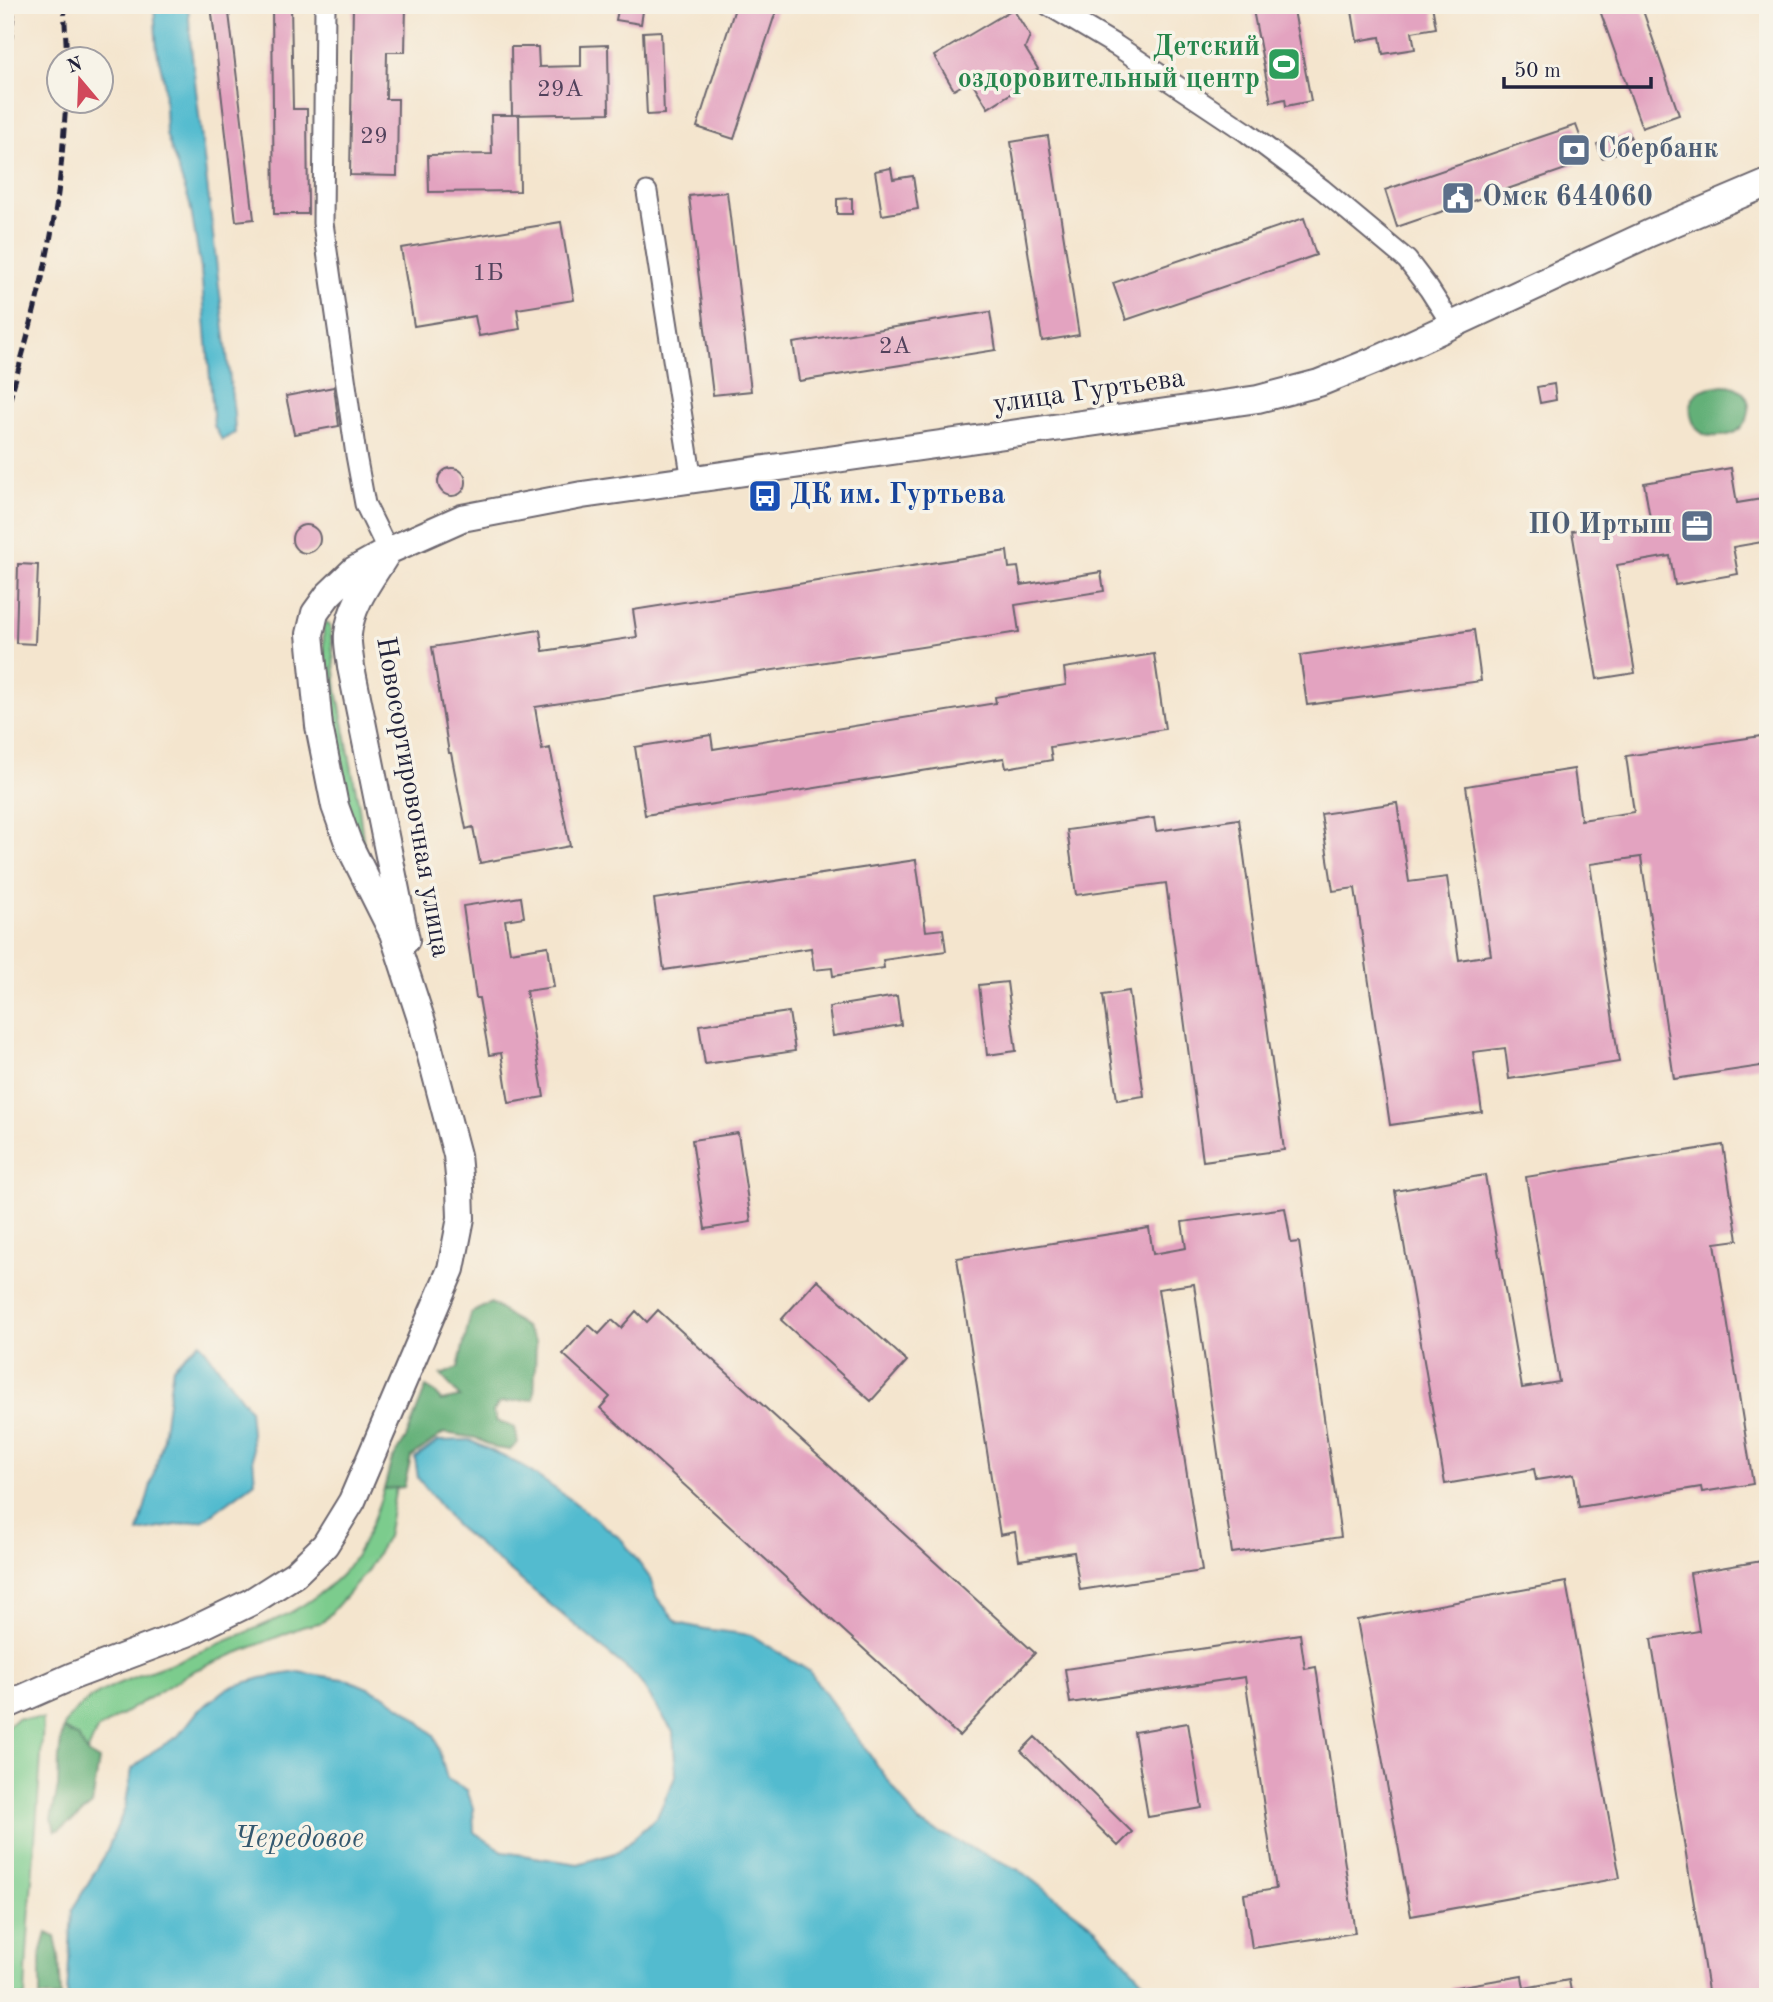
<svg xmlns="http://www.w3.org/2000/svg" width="1773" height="2002" viewBox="0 0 1773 2002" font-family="'Old Standard TT',serif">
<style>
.green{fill:#7bcc8d;stroke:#4e7764;stroke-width:2}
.forest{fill:#64b078;stroke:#43695a;stroke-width:2}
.water{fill:#52bbcf;stroke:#3a6e85;stroke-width:2}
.building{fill:#e3a3c0}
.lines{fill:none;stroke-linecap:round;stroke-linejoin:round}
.street-casing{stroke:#6c666e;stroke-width:23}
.secondary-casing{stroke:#6c666e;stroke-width:30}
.street{stroke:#fff;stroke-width:19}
.secondary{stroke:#fff;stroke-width:26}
.rail{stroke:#22223b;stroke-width:5;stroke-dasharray:10 5;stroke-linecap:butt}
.labels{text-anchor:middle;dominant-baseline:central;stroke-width:7;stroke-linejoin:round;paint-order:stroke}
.number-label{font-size:24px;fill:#52425c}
.leisure-label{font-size:28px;font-weight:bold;fill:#27864d;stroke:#f7f3e8;text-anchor:end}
.service-label{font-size:28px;font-weight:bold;fill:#4e5e75;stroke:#f7f3e8;text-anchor:start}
.street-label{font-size:28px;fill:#22223b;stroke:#f7f3e8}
.transit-label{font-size:28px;font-weight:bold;fill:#164399;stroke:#f7f3e8;text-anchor:start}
.water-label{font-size:30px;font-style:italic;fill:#33586f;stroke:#f7f3e8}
</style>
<rect width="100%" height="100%" fill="#f7f3e8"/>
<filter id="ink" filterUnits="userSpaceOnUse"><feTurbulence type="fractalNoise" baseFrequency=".0143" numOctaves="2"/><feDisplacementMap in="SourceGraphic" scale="14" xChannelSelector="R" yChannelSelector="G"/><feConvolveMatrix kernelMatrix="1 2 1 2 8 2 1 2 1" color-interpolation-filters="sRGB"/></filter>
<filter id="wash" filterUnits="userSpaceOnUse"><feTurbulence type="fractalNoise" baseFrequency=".00686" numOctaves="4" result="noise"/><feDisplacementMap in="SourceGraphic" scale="28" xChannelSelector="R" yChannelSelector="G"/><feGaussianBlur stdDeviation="1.57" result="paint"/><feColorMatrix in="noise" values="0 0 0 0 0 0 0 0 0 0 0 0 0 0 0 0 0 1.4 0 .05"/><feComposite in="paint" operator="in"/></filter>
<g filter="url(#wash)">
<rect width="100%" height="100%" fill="#f4e5ce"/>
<!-- green -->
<path class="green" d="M326 622 330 626 337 690 359 807 364 848 342 810 326 687 323 626Z
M396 1487 387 1537 366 1573 323 1622 302 1627 193 1671 97 1730 87 1753 78 1737 63 1729C78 1691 145 1674 180 1660 212 1647 244 1634 275 1620 298 1610 323 1593 341 1575 361 1555 375 1516 384 1489Z
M17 1718 43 1719C39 1812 28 1904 25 1997H5V1729Z"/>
<!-- forest -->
<path class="forest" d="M1723 385C1760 384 1759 441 1711 436 1692 435 1684 406 1697 393 1704 387 1715 387 1723 385Z
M491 1303 525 1327 536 1342 534 1399 499 1403 493 1412 497 1421 515 1428 518 1443 510 1450 495 1448 476 1438 444 1433 411 1457 404 1487 384 1489 391 1462 406 1438 426 1387 436 1393 441 1401 460 1397 441 1375 458 1368 471 1313Z
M63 1729 78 1737 87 1753 99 1760 92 1805 74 1820 56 1831 51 1819 58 1787 59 1755Z
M47 1933 55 1937 59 1955 61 1997H40V1957Z"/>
<!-- water -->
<path class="water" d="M154 5H188L191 47 234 414 235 433 222 440 214 426 201 270 190 204 166 134 164 81 157 51Z
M200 1342 249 1409 255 1482 204 1520 138 1532 162 1444 173 1367Z
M469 1440 521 1465 570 1499 622 1540 650 1578 657 1598 678 1623 705 1629 751 1635 809 1671 919 1823 1019 1870 1092 1925 1148 1986 1160 1997H67L72 1910 105 1855 125 1808 132 1769 152 1752 178 1736 198 1711 228 1688 261 1678 298 1672 349 1680 382 1694 410 1713 435 1736 447 1779 467 1790 473 1808 474 1832 504 1852 578 1864 618 1852 657 1817 676 1775 673 1732 637 1677 456 1526 418 1478 415 1458 438 1441Z"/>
<g id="blocks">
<!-- building -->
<path class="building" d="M211 5H228L254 219 236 221Z
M272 5H291L293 109H307L308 214H274Z
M353 5H406L405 52H387L386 99H398L397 176 350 175Z
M619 5H644L641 24 616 20Z
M736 5H778L734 139 697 127Z
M1252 5H1293L1311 101 1286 106 1285 99 1271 102Z
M1351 5H1432L1436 28 1412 32 1415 49 1383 54 1380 37 1357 41Z
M1598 5H1641L1679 115 1642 128Z
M1013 9 1030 36 1025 48 1038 69 1016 83 1013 92 988 108 971 80 954 90 934 56Z
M661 31 664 114 647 115 643 32Z
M608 45 609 113 512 115 511 47H538L539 67 581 66V46Z
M491 115H519L520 191 429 192 428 155 492 154Z
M1576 125 1589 161 1397 227 1385 190Z
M1629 133 1634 147 1602 158 1597 144Z
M1048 136 1079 335 1042 341 1011 142Z
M891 168 893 179 913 176 918 209 882 215 875 171Z
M727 192 751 391 713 395 689 196Z
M852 198V214H837V199Z
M1304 218 1316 255 1126 320 1113 283Z
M561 222 574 300 517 309 520 329 479 336 475 316 414 326 401 248Z
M990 312 996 350 799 381 793 343Z
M1554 384 1556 400 1540 403 1537 387Z
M334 387 339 426 294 434 286 396Z
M1731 468 1737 503 1768 498V541L1733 547 1738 574 1675 585 1670 556 1617 565 1635 673 1597 679 1572 531 1650 518 1644 483Z
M438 482a14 14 0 1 1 28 0a14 14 0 1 1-28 0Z
M292 539a14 14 0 1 1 28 0a14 14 0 1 1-28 0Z
M1007 551 1009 568 1018 567 1021 585 1101 572 1104 591 1015 605 1019 632 535 707 542 750 550 748 570 846 480 863 473 827 466 829 451 753H449L432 647 540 630 543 651 637 637 633 610Z
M18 564 38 565 35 644 16 643Z
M1474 630 1481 681 1307 705 1300 655Z
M1154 654 1165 729 1050 747 1052 760 1006 768 1004 758 645 815 635 747 711 735 713 749 996 703 995 697 1066 685 1064 668Z
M1768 735V1065L1674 1079 1641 857 1590 864 1619 1062 1509 1079 1505 1048 1473 1052 1482 1112 1390 1125 1355 888 1333 891 1321 814 1397 803 1409 882 1447 877 1459 960 1491 955 1466 786 1574 769 1581 820 1634 812 1626 756Z
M1154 818 1156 831 1239 819 1284 1150 1203 1161 1166 883 1076 895 1067 830Z
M916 860 926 931 943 929 946 951 883 960 884 968 833 976 832 968 814 970 811 948 664 970 654 899Z
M521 897 524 917 505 920 510 952 548 946 554 987 526 991 544 1097 509 1103 501 1053 489 1055 479 998H476L463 906Z
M1007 982 1016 1051 987 1055 979 985Z
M1129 991 1144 1096 1117 1100 1103 995Z
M897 996 901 1025 833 1036 829 1007Z
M789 1012 795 1051 705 1064 699 1025Z
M738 1133 751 1222 705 1229 692 1140Z
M1723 1145 1738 1240 1715 1243 1753 1484 1702 1492 1701 1487 1579 1507 1574 1474 1536 1480 1534 1469 1445 1484 1395 1191 1485 1175 1522 1388 1559 1382 1526 1177Z
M1285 1208 1291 1243 1299 1242 1341 1537 1232 1553 1194 1284 1158 1289 1202 1571 1080 1590 1074 1552 1019 1560 1015 1532 1000 1535 957 1258 1149 1228 1153 1254 1186 1248 1182 1222Z
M817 1280 907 1361 871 1401 781 1320Z
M658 1310 1035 1653 959 1736 600 1408 610 1397 563 1354 589 1325 599 1334 612 1320 621 1328 636 1311 647 1322Z
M1768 1560V1997H1709L1651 1639 1699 1631 1690 1573Z
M1566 1582 1620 1878 1411 1916 1357 1620Z
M1300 1634 1305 1669 1316 1667 1355 1933 1252 1948 1244 1894 1276 1889 1245 1677 1070 1703 1065 1669Z
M1188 1723 1202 1808 1148 1817 1134 1732Z
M1035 1737 1132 1832 1118 1846 1021 1751Z
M1522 1976 1524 1988 1569 1980 1572 1997H1451L1450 1988Z"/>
</g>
</g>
<g filter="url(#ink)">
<use href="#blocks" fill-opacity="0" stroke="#6c666e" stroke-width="2"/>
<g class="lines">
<defs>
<path id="street" d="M325 5 323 223 356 455 365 504 388 551
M1048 5 1117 46 1246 132 1322 189 1407 260 1429 289 1452 325
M647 192 692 481"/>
<path id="secondary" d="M387 553C372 578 351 603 348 634 347 644 350 657 351 667L406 940
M5 1706 73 1676 187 1633 251 1602 295 1574 325 1545 352 1501 451 1269 461 1218 460 1187 457 1155 422 1022 406 973 393 933 349 845 335 806 319 726 310 634 315 613 328 595 354 570 388 551 462 518 582 495 1258 399 1319 383 1383 357 1650 233 1768 183"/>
</defs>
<!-- street casing -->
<use href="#street" class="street-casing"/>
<!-- secondary casing -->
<use href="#secondary" class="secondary-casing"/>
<!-- street -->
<use href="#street" class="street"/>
<!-- secondary -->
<use href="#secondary" class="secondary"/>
<!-- rail -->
<path class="rail" d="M64 5 67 60
M1759 5 1768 20
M5 98 14 5
M5 416C23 354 42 288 53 224 61 184 63 142 66 102"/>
</g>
</g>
<!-- icons -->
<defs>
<symbol id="stadium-square" viewBox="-11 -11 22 22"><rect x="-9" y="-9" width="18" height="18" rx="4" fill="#2e9e5b" stroke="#f7f3e8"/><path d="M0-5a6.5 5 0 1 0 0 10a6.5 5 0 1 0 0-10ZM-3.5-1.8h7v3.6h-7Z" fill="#fff"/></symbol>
<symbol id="bank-square" viewBox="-11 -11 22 22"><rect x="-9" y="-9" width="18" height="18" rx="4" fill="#5c6f8a" stroke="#f7f3e8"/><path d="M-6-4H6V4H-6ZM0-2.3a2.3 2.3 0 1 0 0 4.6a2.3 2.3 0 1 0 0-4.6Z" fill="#fff"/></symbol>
<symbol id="civic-square" viewBox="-11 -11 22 22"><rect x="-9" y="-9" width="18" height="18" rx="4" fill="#5c6f8a" stroke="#f7f3e8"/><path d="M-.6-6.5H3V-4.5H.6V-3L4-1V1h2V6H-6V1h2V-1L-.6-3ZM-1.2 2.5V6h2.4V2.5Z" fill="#fff"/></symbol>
<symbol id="bus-square" viewBox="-11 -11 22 22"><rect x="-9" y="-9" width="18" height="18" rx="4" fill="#1a4fb4" stroke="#f7f3e8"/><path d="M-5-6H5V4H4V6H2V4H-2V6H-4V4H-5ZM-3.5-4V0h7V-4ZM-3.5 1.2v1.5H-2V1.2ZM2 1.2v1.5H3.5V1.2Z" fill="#fff"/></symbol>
<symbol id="office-square" viewBox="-11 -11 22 22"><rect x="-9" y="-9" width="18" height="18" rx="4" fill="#5c6f8a" stroke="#f7f3e8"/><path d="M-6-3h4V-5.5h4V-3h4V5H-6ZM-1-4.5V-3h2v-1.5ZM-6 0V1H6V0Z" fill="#fff"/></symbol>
</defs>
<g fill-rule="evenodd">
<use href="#stadium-square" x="1265" y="45" width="38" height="38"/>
<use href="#bank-square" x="1555" y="131" width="38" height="38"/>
<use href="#civic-square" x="1439" y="179" width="38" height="38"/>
<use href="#bus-square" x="746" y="477" width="38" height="38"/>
<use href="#office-square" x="1678" y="507" width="38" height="38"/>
</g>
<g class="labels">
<!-- number labels -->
<g class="number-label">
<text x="560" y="90">29А</text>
<text x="374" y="137">29</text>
<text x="488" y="274">1Б</text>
<text x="895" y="347">2А</text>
</g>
<!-- leisure labels -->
<g class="leisure-label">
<text x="1260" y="48">Детский<tspan x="1260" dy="32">оздоровительный центр</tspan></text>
</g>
<!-- service labels -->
<g class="service-label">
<text x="1598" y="150">Сбербанк</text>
<text x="1482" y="198">Омск 644060</text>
<text x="1672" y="526" text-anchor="end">ПО Иртыш</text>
</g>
<!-- street labels -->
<g class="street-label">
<text transform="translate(1089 392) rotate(-8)">улица Гуртьева</text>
<text transform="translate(412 797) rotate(80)">Новосортировочная улица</text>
</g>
<!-- transit labels -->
<g class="transit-label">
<text x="790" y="496">ДК им. Гуртьева</text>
</g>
<!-- water labels -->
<g class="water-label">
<text x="299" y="1839">Чередовое</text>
</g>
</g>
<!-- margin -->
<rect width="1773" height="2002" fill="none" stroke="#f7f3e8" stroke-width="28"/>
<!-- north arrow -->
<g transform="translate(80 80) rotate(341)"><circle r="33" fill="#f7f3e8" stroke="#a29fa3" stroke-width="2"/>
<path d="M0-5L12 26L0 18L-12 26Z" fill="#d1495b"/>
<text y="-10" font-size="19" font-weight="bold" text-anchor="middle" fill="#22223b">N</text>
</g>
<!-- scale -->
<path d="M1504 77v10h147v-10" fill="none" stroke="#22223b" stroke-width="3.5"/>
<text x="1514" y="77" font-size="21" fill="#22223b" stroke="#f7f3e8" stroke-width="5" paint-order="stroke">50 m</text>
</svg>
